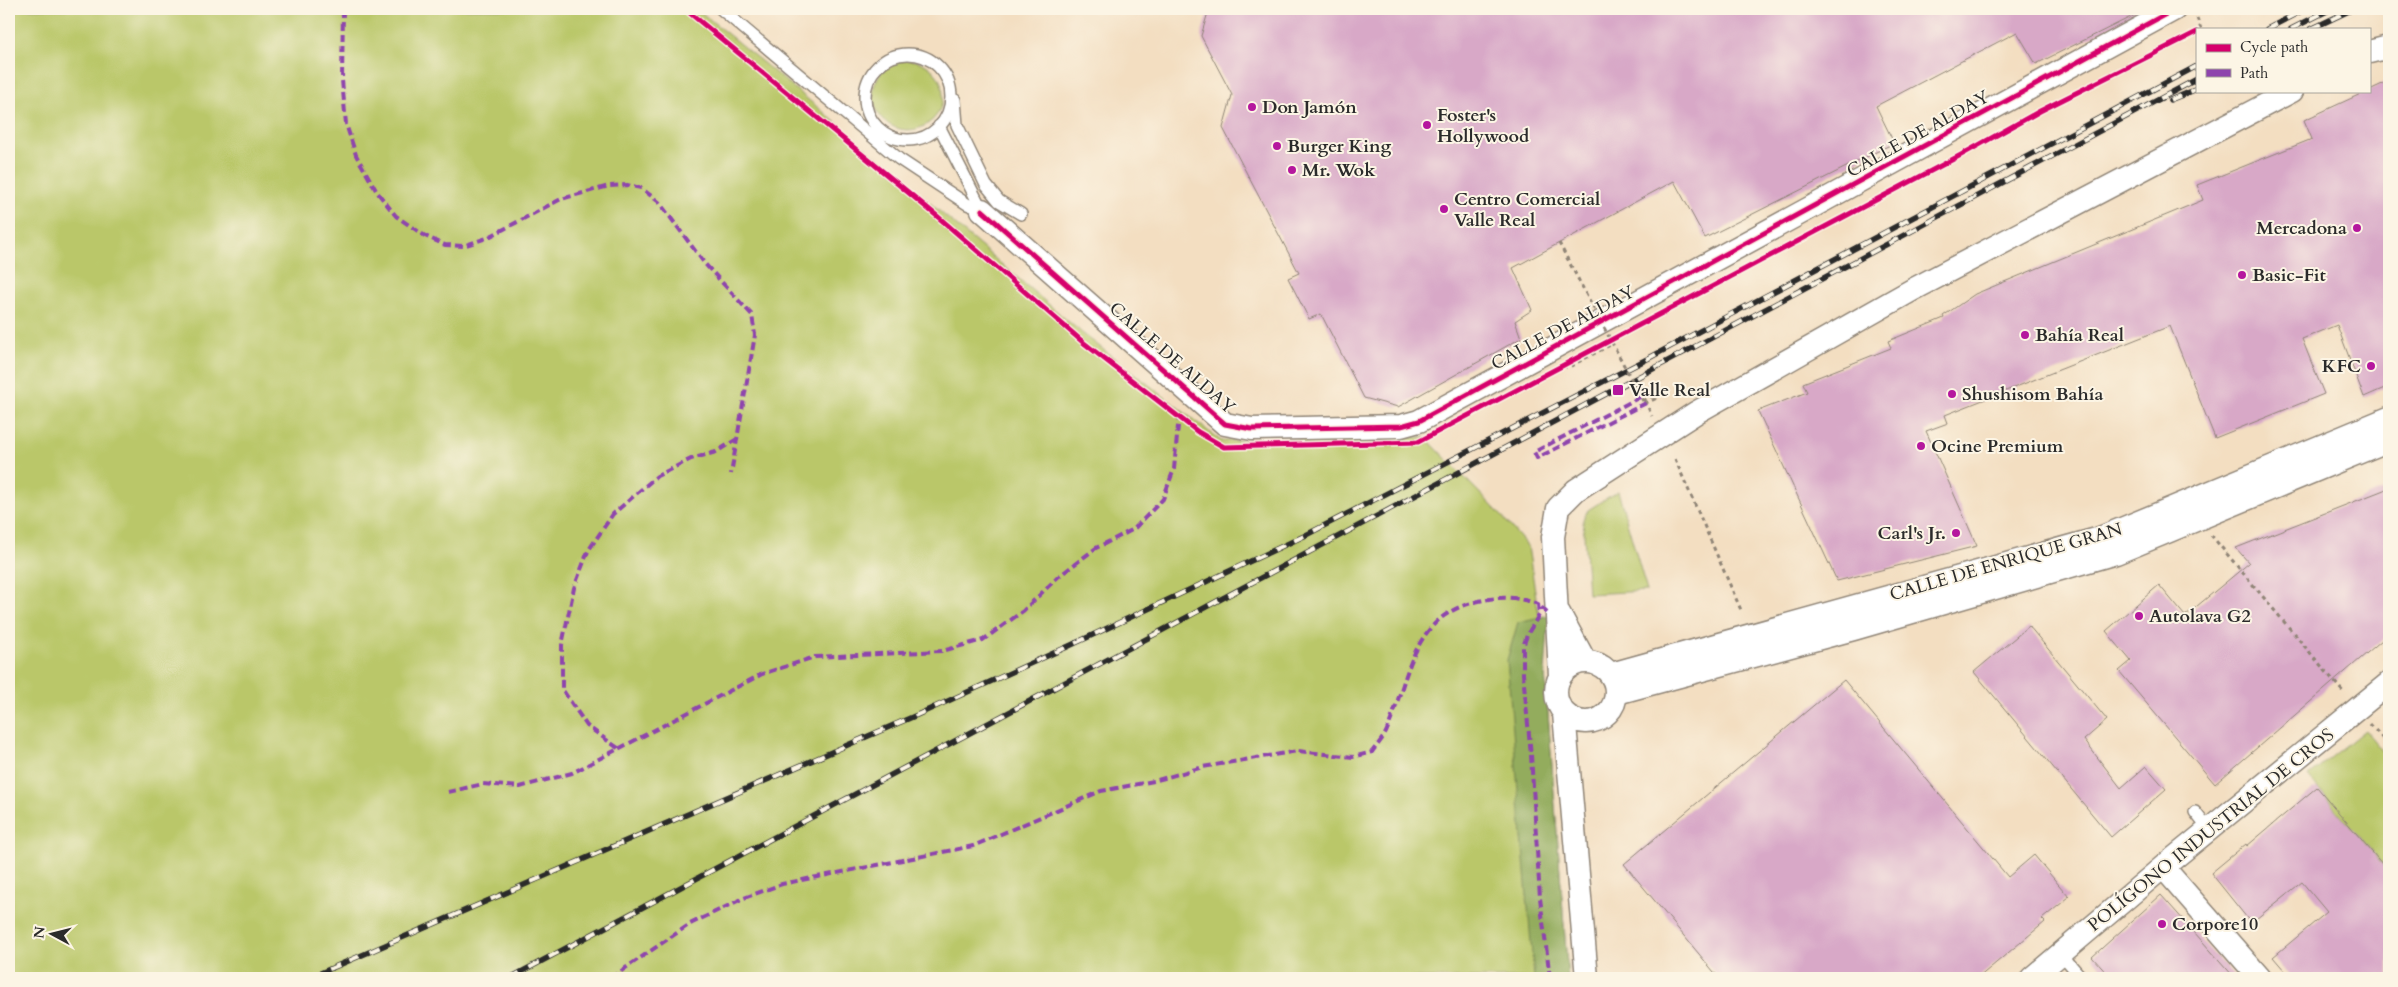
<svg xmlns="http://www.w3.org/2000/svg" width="2398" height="987" viewBox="0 0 2398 987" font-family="Cardo,serif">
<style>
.green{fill:#bac769;stroke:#72794a}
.forest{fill:#93ac5d;stroke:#5f6c44}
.building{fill:#d8a8c7}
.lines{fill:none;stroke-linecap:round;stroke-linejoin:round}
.lane-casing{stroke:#8f8476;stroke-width:14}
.street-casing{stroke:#8f8476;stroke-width:25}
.path{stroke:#8f8476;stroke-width:3;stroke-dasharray:4 4;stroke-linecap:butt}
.lane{stroke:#fff;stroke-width:11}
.street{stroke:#fff;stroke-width:22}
.rail-casing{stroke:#2b2b2b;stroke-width:5.5}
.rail{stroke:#fcf5e5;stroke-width:4;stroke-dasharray:11;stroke-linecap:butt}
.path-bridge{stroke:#8f8476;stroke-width:3;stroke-dasharray:4 4;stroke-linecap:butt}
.quiet{stroke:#8e44ad;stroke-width:4;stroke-dasharray:8 4;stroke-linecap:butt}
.cycleway-casing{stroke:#fcf5e5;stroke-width:8}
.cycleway{stroke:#d6006c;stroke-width:5}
.poi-dot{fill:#b5179e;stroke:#fcf5e5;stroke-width:2}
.labels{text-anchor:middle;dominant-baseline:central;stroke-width:4;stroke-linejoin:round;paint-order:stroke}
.poi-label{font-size:18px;font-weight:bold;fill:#2b2b2b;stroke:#fcf5e5;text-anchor:start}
.street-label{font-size:18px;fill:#2b2b2b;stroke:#fcf5e5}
</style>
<rect width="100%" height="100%" fill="#fcf5e5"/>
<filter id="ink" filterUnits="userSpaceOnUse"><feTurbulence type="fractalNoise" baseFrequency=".02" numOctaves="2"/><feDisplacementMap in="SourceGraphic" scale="10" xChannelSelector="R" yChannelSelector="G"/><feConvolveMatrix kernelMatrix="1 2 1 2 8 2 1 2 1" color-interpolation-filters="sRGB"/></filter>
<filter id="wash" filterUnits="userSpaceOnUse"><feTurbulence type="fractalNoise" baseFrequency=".0096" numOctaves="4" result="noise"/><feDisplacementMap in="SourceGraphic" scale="20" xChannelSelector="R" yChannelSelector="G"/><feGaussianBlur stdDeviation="1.12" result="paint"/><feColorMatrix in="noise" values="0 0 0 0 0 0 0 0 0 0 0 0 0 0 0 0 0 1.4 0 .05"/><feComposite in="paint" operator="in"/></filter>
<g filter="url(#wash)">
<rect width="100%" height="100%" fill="#f3dec1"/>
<!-- green -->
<path class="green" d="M9 9H697L821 110 1082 333 1221 441 1425 437 1500 514 1528 547 1542 635 1568 978H9Z
M873 95a35 35 0 1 1 70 0a35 35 0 1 1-70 0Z
M1618 491 1647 591 1588 594 1583 519 1588 510Z
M2365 730 2389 759V862L2384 866 2308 776Z"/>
<!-- forest -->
<path class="forest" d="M1549 615 1545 673 1568 978H1534L1507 660 1518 622Z"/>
<g id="blocks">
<!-- building -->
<path class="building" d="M1209 9H2147L2036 64 2017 32 1876 106 1894 143 1705 238 1674 181 1513 268 1532 310 1515 321 1521 338 1398 407 1364 398 1321 314 1309 319 1288 278 1299 273 1223 128 1232 95 1201 36Z
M2389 81V386L2364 397 2337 325 2302 339 2324 394 2215 438 2170 326 1945 415 1948 423 1926 431 1977 546 1837 581 1758 411 1807 392 1803 383 1891 348 1888 341 1944 318 1943 316 1975 294 2203 200 2197 185 2312 139 2304 120Z
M2389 488V634L2215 784 2119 671 2131 661 2106 631 2159 585 2185 616 2249 563 2236 548Z
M2029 626 2107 720 2084 740 2121 788 2146 766 2166 789 2111 837 1974 672Z
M1844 680 2008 877 2034 855 2069 897 2042 919 2045 922 1978 978H1719L1624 864Z
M2317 787 2389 872V978H2291L2273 957 2327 912 2302 882 2251 923 2211 873 2246 844 2247 846Z
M2161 895 2235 978H2111L2092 957Z"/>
</g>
</g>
<g filter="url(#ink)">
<use href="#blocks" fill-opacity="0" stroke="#8f8476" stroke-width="1"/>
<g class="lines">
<defs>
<path id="lane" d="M721 9 899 159 967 204 982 210
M865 97a43 43 0 1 1 86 0a43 43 0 1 1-86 0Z
M955 100 957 125 986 185 999 201 1021 214
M939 126 982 210
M2195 812 2209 830
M2061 954 2082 978"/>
<path id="street" d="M2369 52 2389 47
M982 210 1225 424 1252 429 1401 426 1419 421 2175 9
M1559 613 1585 661
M1556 692a30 30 0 1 1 60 0a30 30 0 1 1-60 0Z
M1611 674 2100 538 2389 418
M1560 676 1553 537 1558 508 1576 490 1697 412 1914 289 2292 91
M1617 693 1854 629 2116 553 2389 440
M1564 713 1587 978
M2163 867 2260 978
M2032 978 2163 867 2389 683"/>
</defs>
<!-- lane casing -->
<use href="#lane" class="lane-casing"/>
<!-- street casing -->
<use href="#street" class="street-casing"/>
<!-- path -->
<path class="path" d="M2197 18 2201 29
M1563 367H1569L1612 344
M1643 401 1654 395 1655 399 1646 403 1652 416
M1675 459 1741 610
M2211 535 2344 693
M2370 724 2389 746"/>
<!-- lane -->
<use href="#lane" class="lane"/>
<!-- street -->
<use href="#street" class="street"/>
<defs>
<path id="rail" d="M2267 29 2305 9
M2291 29 2331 9
M2311 29 2353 9
M2170 100 2197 89
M309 978 917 715 1067 647 1304 536 1649 358 2197 66
M510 978 2197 79"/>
</defs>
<!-- rail casing -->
<use href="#rail" class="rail-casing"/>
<!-- rail -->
<use href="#rail" class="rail"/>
<!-- path-bridge -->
<path class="path-bridge" d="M1559 243 1643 401"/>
<!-- quiet -->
<path class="quiet" d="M343 9 342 80 346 124 356 155 377 192 396 216 425 236 445 245 463 246 487 238 561 199 609 186 627 185 641 188 659 202 705 264 752 315 755 335 731 474
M1640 397 1534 452 1537 458 1646 403
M1547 613 1538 604 1539 615 1527 635 1523 647V674L1531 755 1540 898 1550 978
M618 748 587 726 562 689V645L574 588 588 551 613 514 657 476 691 459 716 452 737 439
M448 792 483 784 520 787 572 773 762 674 815 657 942 651 983 640 1023 611 1058 577 1096 548 1134 529 1163 499 1174 469 1179 415
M611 978 690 924 744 898 782 884 973 846 1101 791 1154 781 1203 767 1298 751 1353 757 1372 752C1377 745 1384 738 1387 730 1409 679 1410 618 1475 602 1499 596 1515 596 1538 604"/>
<defs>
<path id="cycleway" d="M685 9 937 216 1084 343 1198 432 1224 447 1418 442 1961 155 2040 111 2197 32
M982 210 1225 424 1252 429 1401 426 1419 421 2175 9"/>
</defs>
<!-- cycleway casing -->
<use href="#cycleway" class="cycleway-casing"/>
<!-- cycleway -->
<use href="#cycleway" class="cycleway"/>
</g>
</g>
<!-- markers -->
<g class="poi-dot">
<circle cx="1252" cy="107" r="5"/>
<circle cx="1427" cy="125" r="5"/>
<circle cx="1277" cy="146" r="5"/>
<circle cx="1292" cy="170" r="5"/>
<circle cx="1444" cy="209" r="5"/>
<circle cx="2357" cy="228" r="5"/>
<circle cx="2242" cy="275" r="5"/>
<circle cx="2025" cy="335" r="5"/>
<circle cx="2371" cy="366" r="5"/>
<rect x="1612" y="384" width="12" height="12" rx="2.5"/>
<circle cx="1952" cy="394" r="5"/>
<circle cx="1921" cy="446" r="5"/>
<circle cx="1956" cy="533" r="5"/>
<circle cx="2139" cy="616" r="5"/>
<circle cx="2162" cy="924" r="5"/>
</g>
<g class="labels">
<!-- poi labels -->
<g class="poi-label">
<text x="1262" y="107">Don Jamón</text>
<text x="1437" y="115">Foster's<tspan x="1437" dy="21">Hollywood</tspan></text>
<text x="1287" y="146">Burger King</text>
<text x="1302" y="170">Mr. Wok</text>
<text x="1454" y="199">Centro Comercial<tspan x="1454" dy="21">Valle Real</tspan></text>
<text x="2347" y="228" text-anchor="end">Mercadona</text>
<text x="2252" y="275">Basic-Fit</text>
<text x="2035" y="335">Bahía Real</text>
<text x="2361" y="366" text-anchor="end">KFC</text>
<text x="1629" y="390">Valle Real</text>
<text x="1962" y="394">Shushisom Bahía</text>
<text x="1931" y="446">Ocine Premium</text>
<text x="1946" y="533" text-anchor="end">Carl's Jr.</text>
<text x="2149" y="616">Autolava G2</text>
<text x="2172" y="924">Corpore10</text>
</g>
<!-- street labels -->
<g class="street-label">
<text transform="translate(1918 134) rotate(-29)">CALLE DE ALDAY</text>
<text transform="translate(1563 328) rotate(-28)">CALLE DE ALDAY</text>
<text transform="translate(1172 358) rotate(41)">CALLE DE ALDAY</text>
<text transform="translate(2006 562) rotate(-16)">CALLE DE ENRIQUE GRAN</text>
<text transform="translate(2211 830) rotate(-39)">POLÍGONO INDUSTRIAL DE CROS</text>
</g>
</g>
<!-- margin -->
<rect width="2398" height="987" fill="none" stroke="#fcf5e5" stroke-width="30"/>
<!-- legend -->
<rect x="2196" y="28" width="175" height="65" fill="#fcf5e5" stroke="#a8a49b"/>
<rect x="2206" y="44" width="25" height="8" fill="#d6006c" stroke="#a8a49b"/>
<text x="2240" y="52" font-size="15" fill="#2b2b2b">Cycle path</text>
<rect x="2206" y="69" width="25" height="8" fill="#8e44ad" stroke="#a8a49b"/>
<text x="2240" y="78" font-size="15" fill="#2b2b2b">Path</text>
<!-- north arrow -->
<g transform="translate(52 934) rotate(277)" stroke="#fcf5e5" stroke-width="4" paint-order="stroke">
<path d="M0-4L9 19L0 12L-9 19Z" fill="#2b2b2b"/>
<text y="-8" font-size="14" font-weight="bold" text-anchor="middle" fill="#2b2b2b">N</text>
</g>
</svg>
